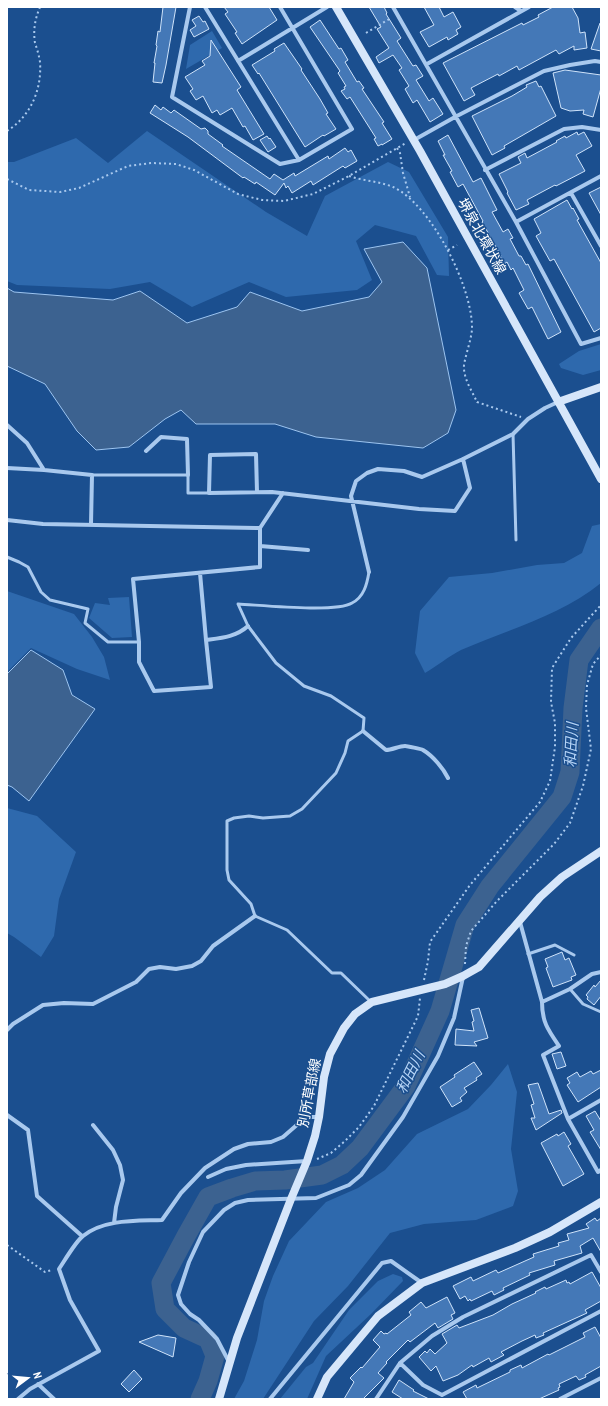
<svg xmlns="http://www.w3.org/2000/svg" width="608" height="1406" viewBox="0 0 608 1406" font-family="'PT Sans Narrow','Noto Sans JP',sans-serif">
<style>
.green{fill:#2e69ad}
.water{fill:#3c6290;stroke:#9cc4f0}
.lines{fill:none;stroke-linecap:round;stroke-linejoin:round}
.river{stroke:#3c6290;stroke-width:19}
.building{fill:#4478b7;stroke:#cfe3fa}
.path{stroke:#a9c9ee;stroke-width:2;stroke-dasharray:2 3;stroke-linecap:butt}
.lane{stroke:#a9c9ee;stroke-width:3}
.street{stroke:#a9c9ee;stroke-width:4}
.secondary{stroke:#d6e6fa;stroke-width:8}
.labels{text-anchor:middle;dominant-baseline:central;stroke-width:3;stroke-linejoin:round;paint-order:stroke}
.street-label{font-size:14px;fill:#fff;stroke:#1b4f8f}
.water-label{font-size:15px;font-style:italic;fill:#b5d3f5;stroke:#1b4f8f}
</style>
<rect width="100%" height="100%" fill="#1b4f8f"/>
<!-- green -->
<path class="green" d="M212 31 222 48 186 69 190 45Z
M147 131 266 212 307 236 325 196 388 162 409 172 448 237 449 276 437 275 416 236 375 225 356 241 372 280 357 290 286 297 249 282 192 307 150 282 110 289 17 285 7 281V162H14L76 138 108 163Z
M601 344V370L583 375 561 368 559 364 579 351Z
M601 524V583C560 616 509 629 461 650 449 656 437 666 425 673L415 653 420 611 449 577 492 573 537 565 564 563 582 553 592 526Z
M7 591 74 614 92 637 104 657 110 680 77 669 31 648 7 672Z
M129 597 132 637 112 638 89 618 95 603 110 605 108 598Z
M7 808 37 816 76 852 59 899 54 936 41 957 14 937 7 933Z
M508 1064 517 1092 511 1149 518 1191 513 1206 476 1220 424 1224 390 1233 348 1286 314 1321 263 1399H234L244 1381 257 1340 264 1301 273 1276 289 1241 326 1202 358 1188 385 1170 417 1134 468 1109 491 1085Z
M393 1274 402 1277 403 1281 371 1314 326 1356 307 1399H280L306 1367 313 1363 349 1310 378 1281Z"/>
<!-- water -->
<path class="water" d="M403 242 427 268 456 410 448 433 423 448 316 437 275 424H196L181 410 165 419 129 447 96 450 77 431 45 384 7 366V288L14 292 113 300 140 291 187 323 237 307 250 292 302 311 369 297 382 282 364 249Z
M31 650 63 670 72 695 95 709 29 801 12 787 7 785V674Z"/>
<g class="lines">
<!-- river -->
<path class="river" d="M200 1399 208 1381 215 1356 208 1339 184 1328 165 1309 161 1283 186 1236 208 1197 232 1188 255 1181 285 1180 322 1175 342 1165 360 1148 406 1086 440 1011 465 925 490 886 562 797 570 772 573 708 579 660 601 628"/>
</g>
<!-- building -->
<path class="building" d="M163 7H176L166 65 162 83 153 82 155 63H154L157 46 156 45 158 31 160 32Z
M224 7H269L277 20 242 44 235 33 237 32 225 14 228 12Z
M369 7H384L387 13 386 14 401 38 397 41 411 63 413 66 416 65 423 76 416 80 429 101 433 98 443 114 430 122 417 100 413 103 405 89 409 86 399 70 402 68 393 55 379 63 376 57 389 48 377 29 381 27Z
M424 7H439L444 17 453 12 461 27 456 30 458 34 448 40 447 37 429 47 420 32 434 25Z
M553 7H572L578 18 580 33 585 32 587 48 574 50V46L559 54 556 50 519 70 517 66 499 76 498 74 471 88 475 95 464 101 443 63 522 23 523 25 539 17 538 15Z
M199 16 203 22 205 21 209 29 194 37 190 30 196 26 192 20Z
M320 20 339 49 341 48 348 60 345 62 357 82 359 81 364 88 362 89 384 122 382 123 392 139 382 145V144L378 146 374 139 376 138 350 97 347 99 341 91 345 89 344 87 346 86 338 73 340 71 310 27Z
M600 23H601V51L591 49Z
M211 40 241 87 237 90 264 134 253 140 245 126 243 127 232 108 220 115 217 110 212 113 203 96 196 100 190 91 193 89 185 77 205 65 202 61 210 56Z
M284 43 302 69 301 70 320 99 328 113 326 114 336 129 324 136 323 135 305 147 259 73 258 74 252 65 275 51 274 49Z
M565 70 601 75V88L593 117 583 114 584 110 570 111 561 108 553 73Z
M536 81 539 87 541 86 556 116 504 146 505 148 492 155 472 116 512 96 527 87 526 85Z
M155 105 161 110 163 107 171 113 174 110 201 129 205 128 208 131V134L223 145 222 146 270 179 274 174 283 180 294 173 295 176 328 156 329 159 345 148 348 152 351 150 357 161 345 168 343 166 313 185 311 181 292 193 288 186 286 188 284 183 275 195 256 182 255 184 244 177 243 178 188 137 150 113Z
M577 132 578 135 584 132 592 146 576 155 585 171 556 186 555 185 527 200 529 204 516 210 507 193 508 192 499 174 521 163 518 157 525 153 527 158 557 142 556 141 565 136 566 138Z
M448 135 473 182 481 178 497 210 492 212 503 232 508 229 513 238 510 239 519 256H521L526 265 528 264 561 332 548 339 532 307 528 309 519 293 524 290 513 268 511 270 507 262 504 264 500 256H501L482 222 483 221 463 184 458 187 450 172 452 171 443 155H445L438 141Z
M267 136 269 139 270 138 276 147 268 152 260 140Z
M601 187V215L589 193Z
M567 200 572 209 573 208 579 219 577 220 601 263V328L594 332 554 259 550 261 536 236 541 233 534 219Z
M562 952 565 960 569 958 576 975 571 977 572 980 553 987 546 968 548 967 545 959Z
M601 980V996L594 1005 587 999 588 997 586 995 594 985 595 987Z
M479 1008 488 1038 474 1042 477 1046 455 1045 456 1029 474 1031 472 1022 474 1021 471 1010Z
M561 1052 566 1066 557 1069 552 1054Z
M474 1062 482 1074 476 1078 477 1080 464 1088 467 1092 460 1098 462 1101 452 1107 440 1087 455 1077 454 1075Z
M601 1070V1087L578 1102 567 1085 570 1083 567 1078 577 1072 580 1077 591 1071 593 1074Z
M538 1083 549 1114 561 1110 562 1113 536 1130 531 1118H535L531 1105 534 1104 528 1085Z
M595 1111 601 1121V1150L590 1132 594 1130 586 1116Z
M564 1132 571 1144 568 1146 584 1174 563 1186 541 1143 557 1134 558 1136Z
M595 1218 597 1221 601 1218V1252L593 1238 580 1246 582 1253 554 1261 555 1265 529 1273 530 1275 503 1288 504 1290 494 1295 492 1291 471 1301 470 1299 468 1301 465 1296 460 1299 453 1286 471 1277 473 1281 496 1270 498 1273 534 1257 533 1254 559 1246 558 1243 569 1240 567 1234 589 1228 586 1224Z
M592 1272 601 1288V1301L585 1310 587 1313 543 1333 544 1335 536 1338 535 1335 522 1341 501 1352 504 1355 491 1362 489 1358 473 1367 472 1365 458 1375 443 1381 436 1366 431 1371 419 1357 425 1351 427 1353 430 1349 435 1354 447 1343 442 1334 457 1325 459 1328 493 1315 512 1304 536 1293 535 1292 545 1287 546 1289 566 1280 567 1283 569 1282 570 1284Z
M447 1297 455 1313 451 1315 453 1319 438 1328 435 1323 410 1342 408 1340 386 1362 387 1363 378 1373 384 1378 363 1399H344L354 1382 350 1378 361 1367 362 1368 380 1347 373 1340 381 1331 384 1334 386 1333 387 1334 411 1315 409 1312 421 1302 426 1308Z
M595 1327 601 1338V1366L585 1375 586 1377 579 1380 576 1376 559 1384 560 1387 558 1388 559 1390 539 1399H467L463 1392 476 1385 477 1388 510 1372V1370L521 1365 522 1368 548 1354 549 1355 585 1337 583 1333Z
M158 1335 176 1338 173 1357 139 1342Z
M134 1370 142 1379 129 1392 121 1384Z
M399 1380 414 1390 413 1391 429 1399H403L392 1392Z"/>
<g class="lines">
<!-- path -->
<path class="path" d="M366 33 391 18
M7 131C31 116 42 89 40 62 39 55 37 49 35 43 33 30 35 19 40 7
M397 148 400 153 403 173 410 197
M349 176C363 181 379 181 393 187 431 204 473 288 472 329 471 341 466 353 464 365 463 378 472 391 477 402L521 417
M7 179 29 190 60 192 79 188 128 166 151 163 176 164 194 170 238 194 262 200 284 201 313 194 349 176 406 143
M448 250 457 245
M465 964 466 946 471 931 497 901 554 844 570 823 583 786 591 749 586 708 587 685 593 664 601 655
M424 980 428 961 430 942 470 885 540 802 550 781 555 747V723L551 702 552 668 571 638 601 605
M317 1159 331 1153 345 1141 359 1127 374 1106 418 1016 420 998
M7 1245 45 1272 52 1270"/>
<!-- lane -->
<path class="lane" d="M513 434 516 540
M92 475H188V493H209
M7 557 19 562 28 567 41 592 50 600 88 609 85 623 108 642H139
M369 572C367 584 364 597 352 603 336 613 260 605 238 604L248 626 276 663 304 686 331 696 364 718 363 731 348 741 345 753 336 773 302 809 290 816 263 818 249 816 234 818 227 821V870L229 880 251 904 255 916 287 930 332 973H341L370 1001
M528 954 555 945 574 955
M570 989 583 1004 601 1012"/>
<!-- street -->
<path class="street" d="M190 7 172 97 280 164 299 160 352 129 280 7
M205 7 299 160
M393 7 516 222 581 344 601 338
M515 7 521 11
M238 61 327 7
M427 64 529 7
M414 140 455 117 544 71 570 65 595 61 601 62
M485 170 564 129 582 127 601 130
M571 193 601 246
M516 222 601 176
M7 425 27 443 44 470 7 468
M146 451 161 437 187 439 188 475
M44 470 92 475 91 524
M257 492 256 454 210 455 209 493 272 492 419 509 455 511 470 488 463 459
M7 520 43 524 260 528
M260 546 308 550
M369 572 351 496 356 481 367 473 378 469 404 471 422 477 463 459 513 434 528 419 545 408 558 402
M200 573 206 640
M248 626C236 637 221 638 206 640L211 687 154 691 139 662V642L133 579 260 567V528L283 493
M363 731 386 750C392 750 399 746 405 746 407 746 421 749 423 750 433 756 443 768 448 778
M520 922 542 1002 570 989 592 974 601 972
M542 1002C542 1022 548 1030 559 1046L543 1055 568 1119 598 1172 601 1170
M7 1030 13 1024 43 1005 64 1003 93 1004 136 982 149 969 160 967 176 969 192 966 201 961 213 946 255 916
M7 1115 28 1130 37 1196 82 1236
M568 1119 601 1100
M93 1125 113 1150 120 1165 123 1180 116 1207 114 1223
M208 1177 226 1169 246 1165 307 1161
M229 1362 217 1339 199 1320 190 1314 181 1304 178 1295 189 1262 203 1232 224 1210 235 1203 248 1200 316 1198 349 1185 361 1175 403 1117 438 1056 454 1018 463 977
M400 1363 423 1385 442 1395 601 1311
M38 1384 54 1399
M18 1399 30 1389 99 1351 70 1300 59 1269C65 1260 76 1241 83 1236 104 1219 136 1221 162 1220L181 1193 205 1168 234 1149 248 1144 271 1142 283 1137 306 1117H319
M270 1399 382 1263 391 1261 422 1283
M376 1399 400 1363 432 1336 463 1317 591 1255 601 1272
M560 1399 601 1378"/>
<!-- secondary -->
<path class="secondary" d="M336 7 420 151 601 479
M558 402 601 387
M219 1399 237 1338 291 1199 307 1161 315 1136 319 1117 324 1077 330 1054 344 1028 355 1014 372 1002 445 984 463 976 479 967 540 897 562 877 601 851
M317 1399 327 1377 378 1316 422 1283 515 1248 550 1232 601 1202"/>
</g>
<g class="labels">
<!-- street labels -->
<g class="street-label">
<text transform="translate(482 236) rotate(61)">堺泉北環状線</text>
<text transform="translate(309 1093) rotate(-79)">別所草部線</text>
</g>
<!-- water labels -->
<g class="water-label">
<text transform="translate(571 745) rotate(-87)">和田川</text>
<text transform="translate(410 1072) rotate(-63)">和田川</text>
</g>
</g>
<!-- border -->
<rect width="608" height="1406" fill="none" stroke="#ffffff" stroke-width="16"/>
<!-- north arrow -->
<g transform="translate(28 1378) rotate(74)" stroke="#1b4f8f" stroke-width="3" paint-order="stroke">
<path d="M0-3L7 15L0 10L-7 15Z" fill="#ffffff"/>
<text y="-6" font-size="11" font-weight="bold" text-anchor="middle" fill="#ffffff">N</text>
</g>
</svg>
